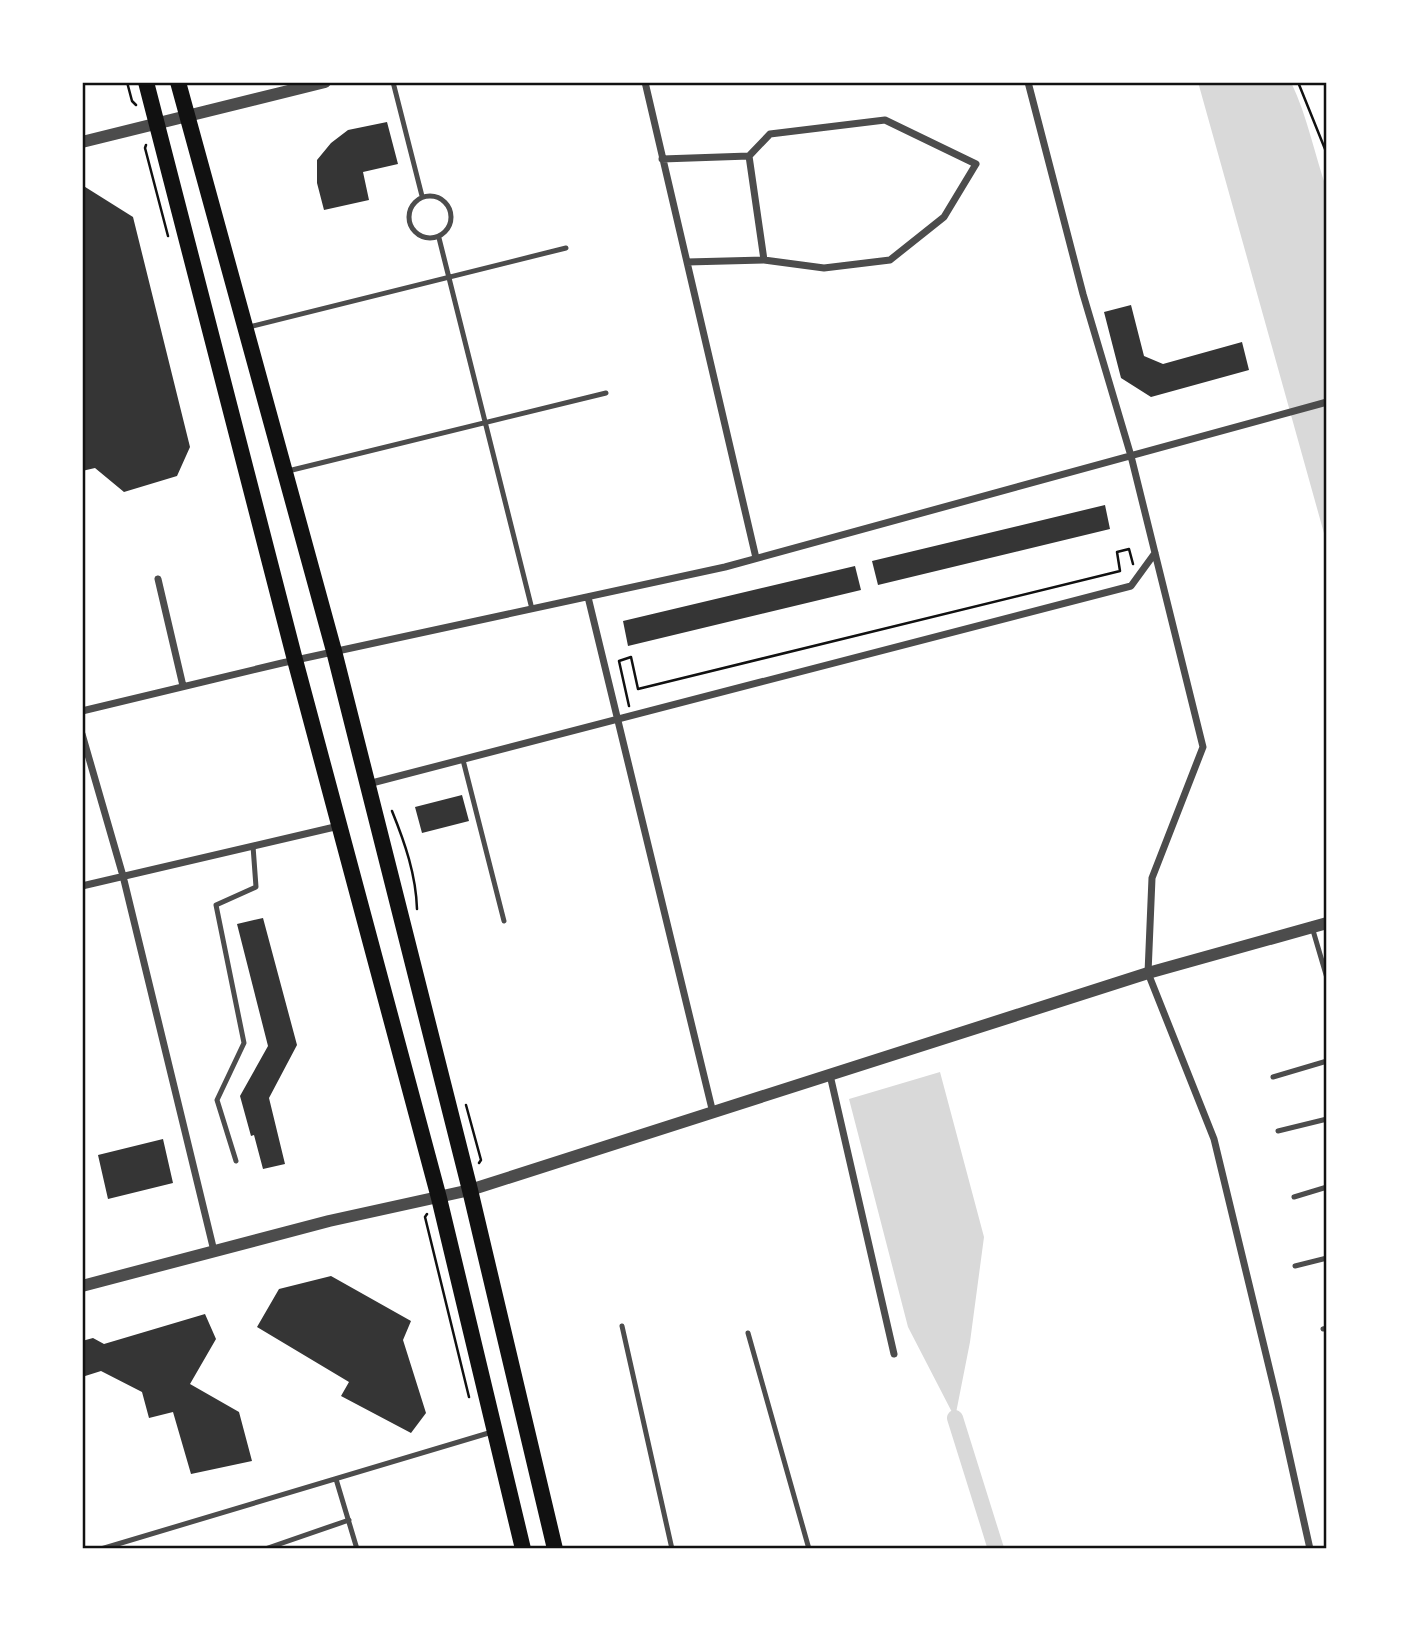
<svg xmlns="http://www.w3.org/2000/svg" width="1409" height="1631" viewBox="0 0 1409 1631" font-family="Bitter,serif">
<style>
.water{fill:#d9d9d9}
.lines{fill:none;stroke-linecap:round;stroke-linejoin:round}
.canal{stroke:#d9d9d9;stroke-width:16}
.building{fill:#353535}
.path{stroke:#111;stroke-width:2.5}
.service{stroke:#4c4c4c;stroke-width:5}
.minor{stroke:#4c4c4c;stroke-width:7}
.tertiary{stroke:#4c4c4c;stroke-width:12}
.primary{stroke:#111;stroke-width:16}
.neatline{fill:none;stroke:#111;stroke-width:2.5}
</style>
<rect width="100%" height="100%" fill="#fff"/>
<!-- water -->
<path class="water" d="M1198 82H1291C1308 118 1314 153 1327 190V544Z
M940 1072 984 1237 970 1342 955 1418 908 1327 849 1099Z"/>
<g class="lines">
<!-- canal -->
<path class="canal" d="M955 1418 996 1549"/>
</g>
<!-- building -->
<path class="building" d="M387 122 398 164 363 172 369 200 324 210 317 183V160L331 143 348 130Z
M82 185 133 217 190 447 177 476 124 492 95 468 82 471Z
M1131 305 1144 356 1163 364 1242 342 1249 370 1151 397 1121 378 1104 312Z
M1105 505 1110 529 878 585 872 561Z
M855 566 861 590 628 646 623 621Z
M462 795 469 821 422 833 415 807Z
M263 918 297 1045 269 1098 285 1164 263 1169 254 1135 251 1136 240 1096 268 1046 237 924Z
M163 1139 173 1183 108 1199 98 1155Z
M331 1276 411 1321 403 1340 426 1413 411 1433 341 1396 349 1382 257 1327 279 1289Z
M205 1314 216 1339 190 1384 239 1412 252 1461 191 1474 173 1412 149 1418 142 1392 101 1371 82 1377V1341L93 1338 104 1344Z"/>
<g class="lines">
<!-- path -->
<path class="path" d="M127 82 132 101 136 105
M1298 82 1327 154
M146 145 145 148 168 236
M629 706 619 661 631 657 638 689 1120 571 1117 552 1129 549 1133 564
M392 811C405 843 416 875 417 909
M466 1105 481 1160 479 1163
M427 1214 425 1217 469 1397"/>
<!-- service -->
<path class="service" d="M393 82 422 196
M409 217a21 21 0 1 1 42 0a21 21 0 1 1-42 0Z
M439 238 532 609
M249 327 566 248
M288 471 606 393
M463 760 504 921
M1312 927 1327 978
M1273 1077 1327 1061
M1278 1131 1327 1119
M236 1161 217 1100 244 1043 216 905 256 887 253 846
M1294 1197 1327 1187
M1295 1266 1327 1258
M622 1326 672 1549
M1323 1329 1327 1328
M748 1333 809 1549
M336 1479 357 1549
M101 1549 492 1432
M265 1549 349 1520"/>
<!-- minor -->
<path class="minor" d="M645 82 756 558
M1028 82 1083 294 1131 456 1203 747 1152 878 1148 973 1214 1139 1277 1400 1310 1549
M749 156 764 260
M662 159 749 156 770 134 885 120 976 164 944 217 890 260 824 268 764 260 687 262
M158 579 183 686
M588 597 713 1113
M82 711 282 663 725 567 1327 402
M82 734 123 876 214 1251
M368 784 1131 586 1155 553
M82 886 339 826
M830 1075 894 1354"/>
<!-- tertiary -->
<path class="tertiary" d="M82 142 325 82
M82 1286 329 1221 470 1190 1148 973 1327 923"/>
<!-- primary -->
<path class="primary" d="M146 82 295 660 439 1198 523 1549
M178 82 334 651 470 1190 555 1549"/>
</g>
<!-- border -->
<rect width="1409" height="1631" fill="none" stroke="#ffffff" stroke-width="168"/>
<rect x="84" y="84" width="1241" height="1463" class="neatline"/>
</svg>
